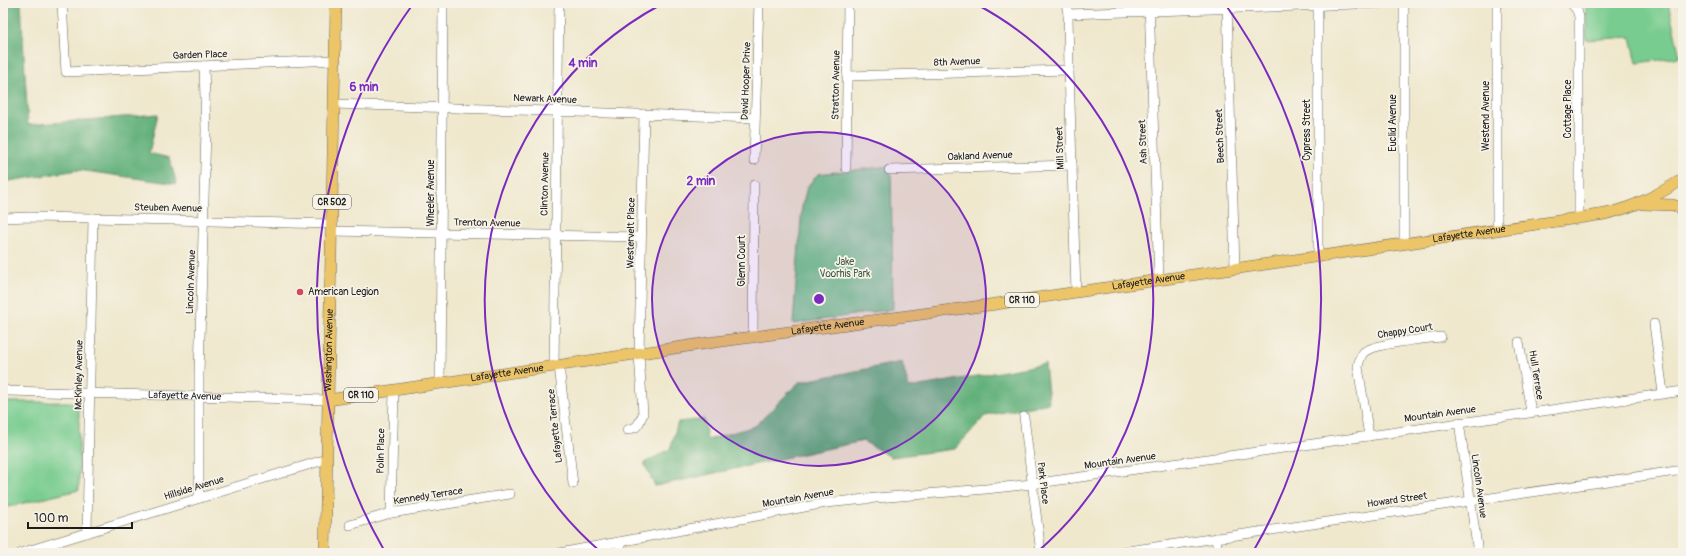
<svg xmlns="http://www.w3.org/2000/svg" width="1686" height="556" viewBox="0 0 1686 556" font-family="Pangolin,sans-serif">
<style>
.green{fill:#78cc8f;stroke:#4a7456}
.forest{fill:#62b07a;stroke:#3f664b}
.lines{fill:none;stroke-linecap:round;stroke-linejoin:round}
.minor-casing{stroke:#66635a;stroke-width:10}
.major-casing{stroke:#66635a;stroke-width:12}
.minor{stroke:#fff;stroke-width:9}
.major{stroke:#edc569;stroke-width:11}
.ring{fill:none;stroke:#7b2cbf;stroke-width:2}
.poi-dot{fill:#d1495b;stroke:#f7f3e8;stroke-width:1.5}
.labels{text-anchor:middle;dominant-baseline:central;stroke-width:3.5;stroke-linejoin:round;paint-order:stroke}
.shield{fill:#f7f3e8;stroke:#5e5c59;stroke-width:1}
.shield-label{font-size:9px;font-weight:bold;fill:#1c1c1c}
.street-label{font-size:10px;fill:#1c1c1c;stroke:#f7f3e8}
.park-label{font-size:10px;fill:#3c5a44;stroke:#f7f3e8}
.poi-label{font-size:10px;fill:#1c1c1c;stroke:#f7f3e8;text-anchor:start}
.centre{fill:#7b2cbf;stroke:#f7f3e8;stroke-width:2}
.ring-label{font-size:12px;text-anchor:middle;font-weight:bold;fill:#7b2cbf;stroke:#f7f3e8;stroke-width:3.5;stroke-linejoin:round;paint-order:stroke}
</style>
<rect width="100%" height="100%" fill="#f7f3e8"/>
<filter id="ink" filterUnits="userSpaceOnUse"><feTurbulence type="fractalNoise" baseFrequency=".025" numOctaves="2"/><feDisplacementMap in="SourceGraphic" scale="8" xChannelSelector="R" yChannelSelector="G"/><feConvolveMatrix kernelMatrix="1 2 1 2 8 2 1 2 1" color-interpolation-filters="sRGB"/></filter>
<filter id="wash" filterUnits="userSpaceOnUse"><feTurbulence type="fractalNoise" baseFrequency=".012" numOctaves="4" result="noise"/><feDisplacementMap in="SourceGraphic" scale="16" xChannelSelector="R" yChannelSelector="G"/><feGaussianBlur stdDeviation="0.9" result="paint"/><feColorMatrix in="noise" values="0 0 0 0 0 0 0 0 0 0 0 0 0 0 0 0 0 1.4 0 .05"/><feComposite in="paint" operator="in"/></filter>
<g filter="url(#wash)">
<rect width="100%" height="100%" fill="#efe8cd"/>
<!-- green -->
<path class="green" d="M1586 3H1668L1680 57 1637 63 1631 37 1586 40Z
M891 166 893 309 793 324 802 207 807 187 818 174Z
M3 402H79V490L3 508Z"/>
<!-- forest -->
<path class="forest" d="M3 3H21L28 125 158 114 149 153 169 158 177 184 78 170 3 182Z
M902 362 909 388 1045 364 1049 403 985 416 955 449 891 457 863 441 655 486 644 463 670 449 678 422 704 419 707 440 755 426 799 382Z"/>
</g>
<g filter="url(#ink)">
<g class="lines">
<defs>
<g id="minor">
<path d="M62 3 66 72 335 60"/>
<path d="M1066 3 1068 14 1069 70 1076 292"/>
<path d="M1149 3 1159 280"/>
<path d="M1318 3V256"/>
<path d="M1404 3V243"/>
<path d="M1497 3V230"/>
<path d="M1571 3 1577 10 1579 17V218"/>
<path d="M1681 3 1683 11"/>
<path d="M1227 4 1235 268"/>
<path d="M1068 14 1385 3"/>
<path d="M847 76 1069 70"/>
<path d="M334 104 755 118"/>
<path d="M754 160 759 3"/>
<path d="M846 168 848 3"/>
<path d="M889 170 1072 165"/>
<path d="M3 218 29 217 93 218 332 224"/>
<path d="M331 231 641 237"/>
<path d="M1654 324 1663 393"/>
<path d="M753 337 754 185"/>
<path d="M1519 342 1531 412"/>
<path d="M554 366 559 3"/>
<path d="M559 366 573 484"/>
<path d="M440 383 443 3"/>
<path id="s1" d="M3 389 8 391 328 400"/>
<path d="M1024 417 1041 553"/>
<path d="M1459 422 1478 553"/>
<path d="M627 430 636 427 639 423 643 414 639 354 644 114"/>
<path d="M1369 436 1358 367C1359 362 1360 356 1364 352 1376 343 1424 339 1441 337"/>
<path d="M199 498V373L206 130 204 66"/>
<path d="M391 513 394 390"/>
<path d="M350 525 391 513 510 494"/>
<path d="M87 533 93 218"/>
<path d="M1216 538 1218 553"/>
<path d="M620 542 621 553"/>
<path d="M21 553 327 459"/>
<path d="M560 553 826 503 876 498 986 489 1032 484 1683 391"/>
<path d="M1114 553 1683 470"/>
<path d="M1679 553 1683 552"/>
</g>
<g id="major">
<path d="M1643 204 1673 205 1683 209"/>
<path id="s2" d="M328 400 715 342 996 304 1605 214C1635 207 1658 195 1683 179"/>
<path id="s3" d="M325 553 336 3"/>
</g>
</defs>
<!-- minor casing -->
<use href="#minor" class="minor-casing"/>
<!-- major casing -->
<use href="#major" class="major-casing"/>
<!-- minor -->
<use href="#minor" class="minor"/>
<!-- major -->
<use href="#major" class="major"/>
</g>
</g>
<!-- distance rings -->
<circle cx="819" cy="299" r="167" fill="#7b2cbf" fill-opacity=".12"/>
<g class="ring">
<circle cx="819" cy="299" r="167"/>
<path d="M602 553A334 334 0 0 1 662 4M976 4A334 334 0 0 1 1036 553"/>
<path d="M384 550A502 502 0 0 1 413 4M1225 4A502 502 0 0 1 1254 550"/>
</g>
<!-- markers -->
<circle class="poi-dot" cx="300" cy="292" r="4"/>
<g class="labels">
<!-- shield labels -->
<g class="shield">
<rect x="313" y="195" width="38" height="14" rx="3"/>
<rect x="1005" y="293" width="34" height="14" rx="3"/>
<rect x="344" y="388" width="34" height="14" rx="3"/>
</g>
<g class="shield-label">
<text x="332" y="202">CR 502</text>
<text x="1022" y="300">CR 110</text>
<text x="361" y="395">CR 110</text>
</g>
<!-- street labels -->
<g class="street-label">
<text transform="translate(200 55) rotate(-2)">Garden Place</text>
<text transform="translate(957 62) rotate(-2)">8th Avenue</text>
<text transform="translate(746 81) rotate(-88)">David Hooper Drive</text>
<text transform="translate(836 85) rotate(-89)">Stratton Avenue</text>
<text transform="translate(545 99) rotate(2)">Newark Avenue</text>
<text transform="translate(1568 109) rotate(-90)">Cottage Place</text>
<text transform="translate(1486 116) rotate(-90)">Westend Avenue</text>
<text transform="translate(1393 123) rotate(-90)">Euclid Avenue</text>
<text transform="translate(1307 130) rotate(-90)">Cypress Street</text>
<text transform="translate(1220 136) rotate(-92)">Beech Street</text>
<text transform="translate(1143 142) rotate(-92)">Ash Street</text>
<text transform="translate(1060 148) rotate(-92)">Mill Street</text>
<text transform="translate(980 156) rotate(-2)">Oakland Avenue</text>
<text transform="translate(545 184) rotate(-89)">Clinton Avenue</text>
<text transform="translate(431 193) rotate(-90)">Wheeler Avenue</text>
<text transform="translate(168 208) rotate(1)">Steuben Avenue</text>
<text transform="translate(487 223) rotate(1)">Trenton Avenue</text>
<text transform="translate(631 233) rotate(-89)">Westervelt Place</text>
<text stroke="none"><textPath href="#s2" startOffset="1153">Lafayette Avenue</textPath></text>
<text transform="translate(742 261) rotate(-90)">Glenn Court</text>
<text stroke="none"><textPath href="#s2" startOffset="829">Lafayette Avenue</textPath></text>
<text transform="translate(191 282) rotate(-88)">Lincoln Avenue</text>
<text stroke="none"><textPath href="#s2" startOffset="505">Lafayette Avenue</textPath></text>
<text transform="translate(1405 331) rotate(-9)">Chappy Court</text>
<text stroke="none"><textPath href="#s3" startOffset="203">Washington Avenue</textPath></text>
<text stroke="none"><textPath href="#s2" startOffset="181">Lafayette Avenue</textPath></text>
<text transform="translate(79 375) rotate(-89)">McKinley Avenue</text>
<text transform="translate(1536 375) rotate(81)">Hull Terrace</text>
<text stroke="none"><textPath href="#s1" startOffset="182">Lafayette Avenue</textPath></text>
<text transform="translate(1440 414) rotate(-8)">Mountain Avenue</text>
<text transform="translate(555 426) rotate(-96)">Lafayette Terrace</text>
<text transform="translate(381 451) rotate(-89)">Polin Place</text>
<text transform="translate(1120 461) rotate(-8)">Mountain Avenue</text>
<text transform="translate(1043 483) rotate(83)">Park Place</text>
<text transform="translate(1479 486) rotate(82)">Lincoln Avenue</text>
<text transform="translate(194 488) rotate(-17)">Hillside Avenue</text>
<text transform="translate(428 496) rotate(-9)">Kennedy Terrace</text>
<text transform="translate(798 498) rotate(-10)">Mountain Avenue</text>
<text transform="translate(1397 500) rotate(-8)">Howard Street</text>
</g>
<!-- park labels -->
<g class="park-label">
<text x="845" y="262">Jake<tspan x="845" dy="12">Voorhis Park</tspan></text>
</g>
<!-- poi labels -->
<g class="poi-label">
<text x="308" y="292">American Legion</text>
</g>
</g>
<circle cx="819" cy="299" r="6" class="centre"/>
<g class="ring-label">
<text x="583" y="67">4 min</text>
<text x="364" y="91">6 min</text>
<text x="701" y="185">2 min</text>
</g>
<!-- margin -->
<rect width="1686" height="556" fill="none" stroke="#f7f3e8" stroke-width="16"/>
<!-- scale -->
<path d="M28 522v6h104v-6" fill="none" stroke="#1c1c1c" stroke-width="2"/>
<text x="34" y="522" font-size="12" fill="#1c1c1c" stroke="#f7f3e8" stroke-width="3" paint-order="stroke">100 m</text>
</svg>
